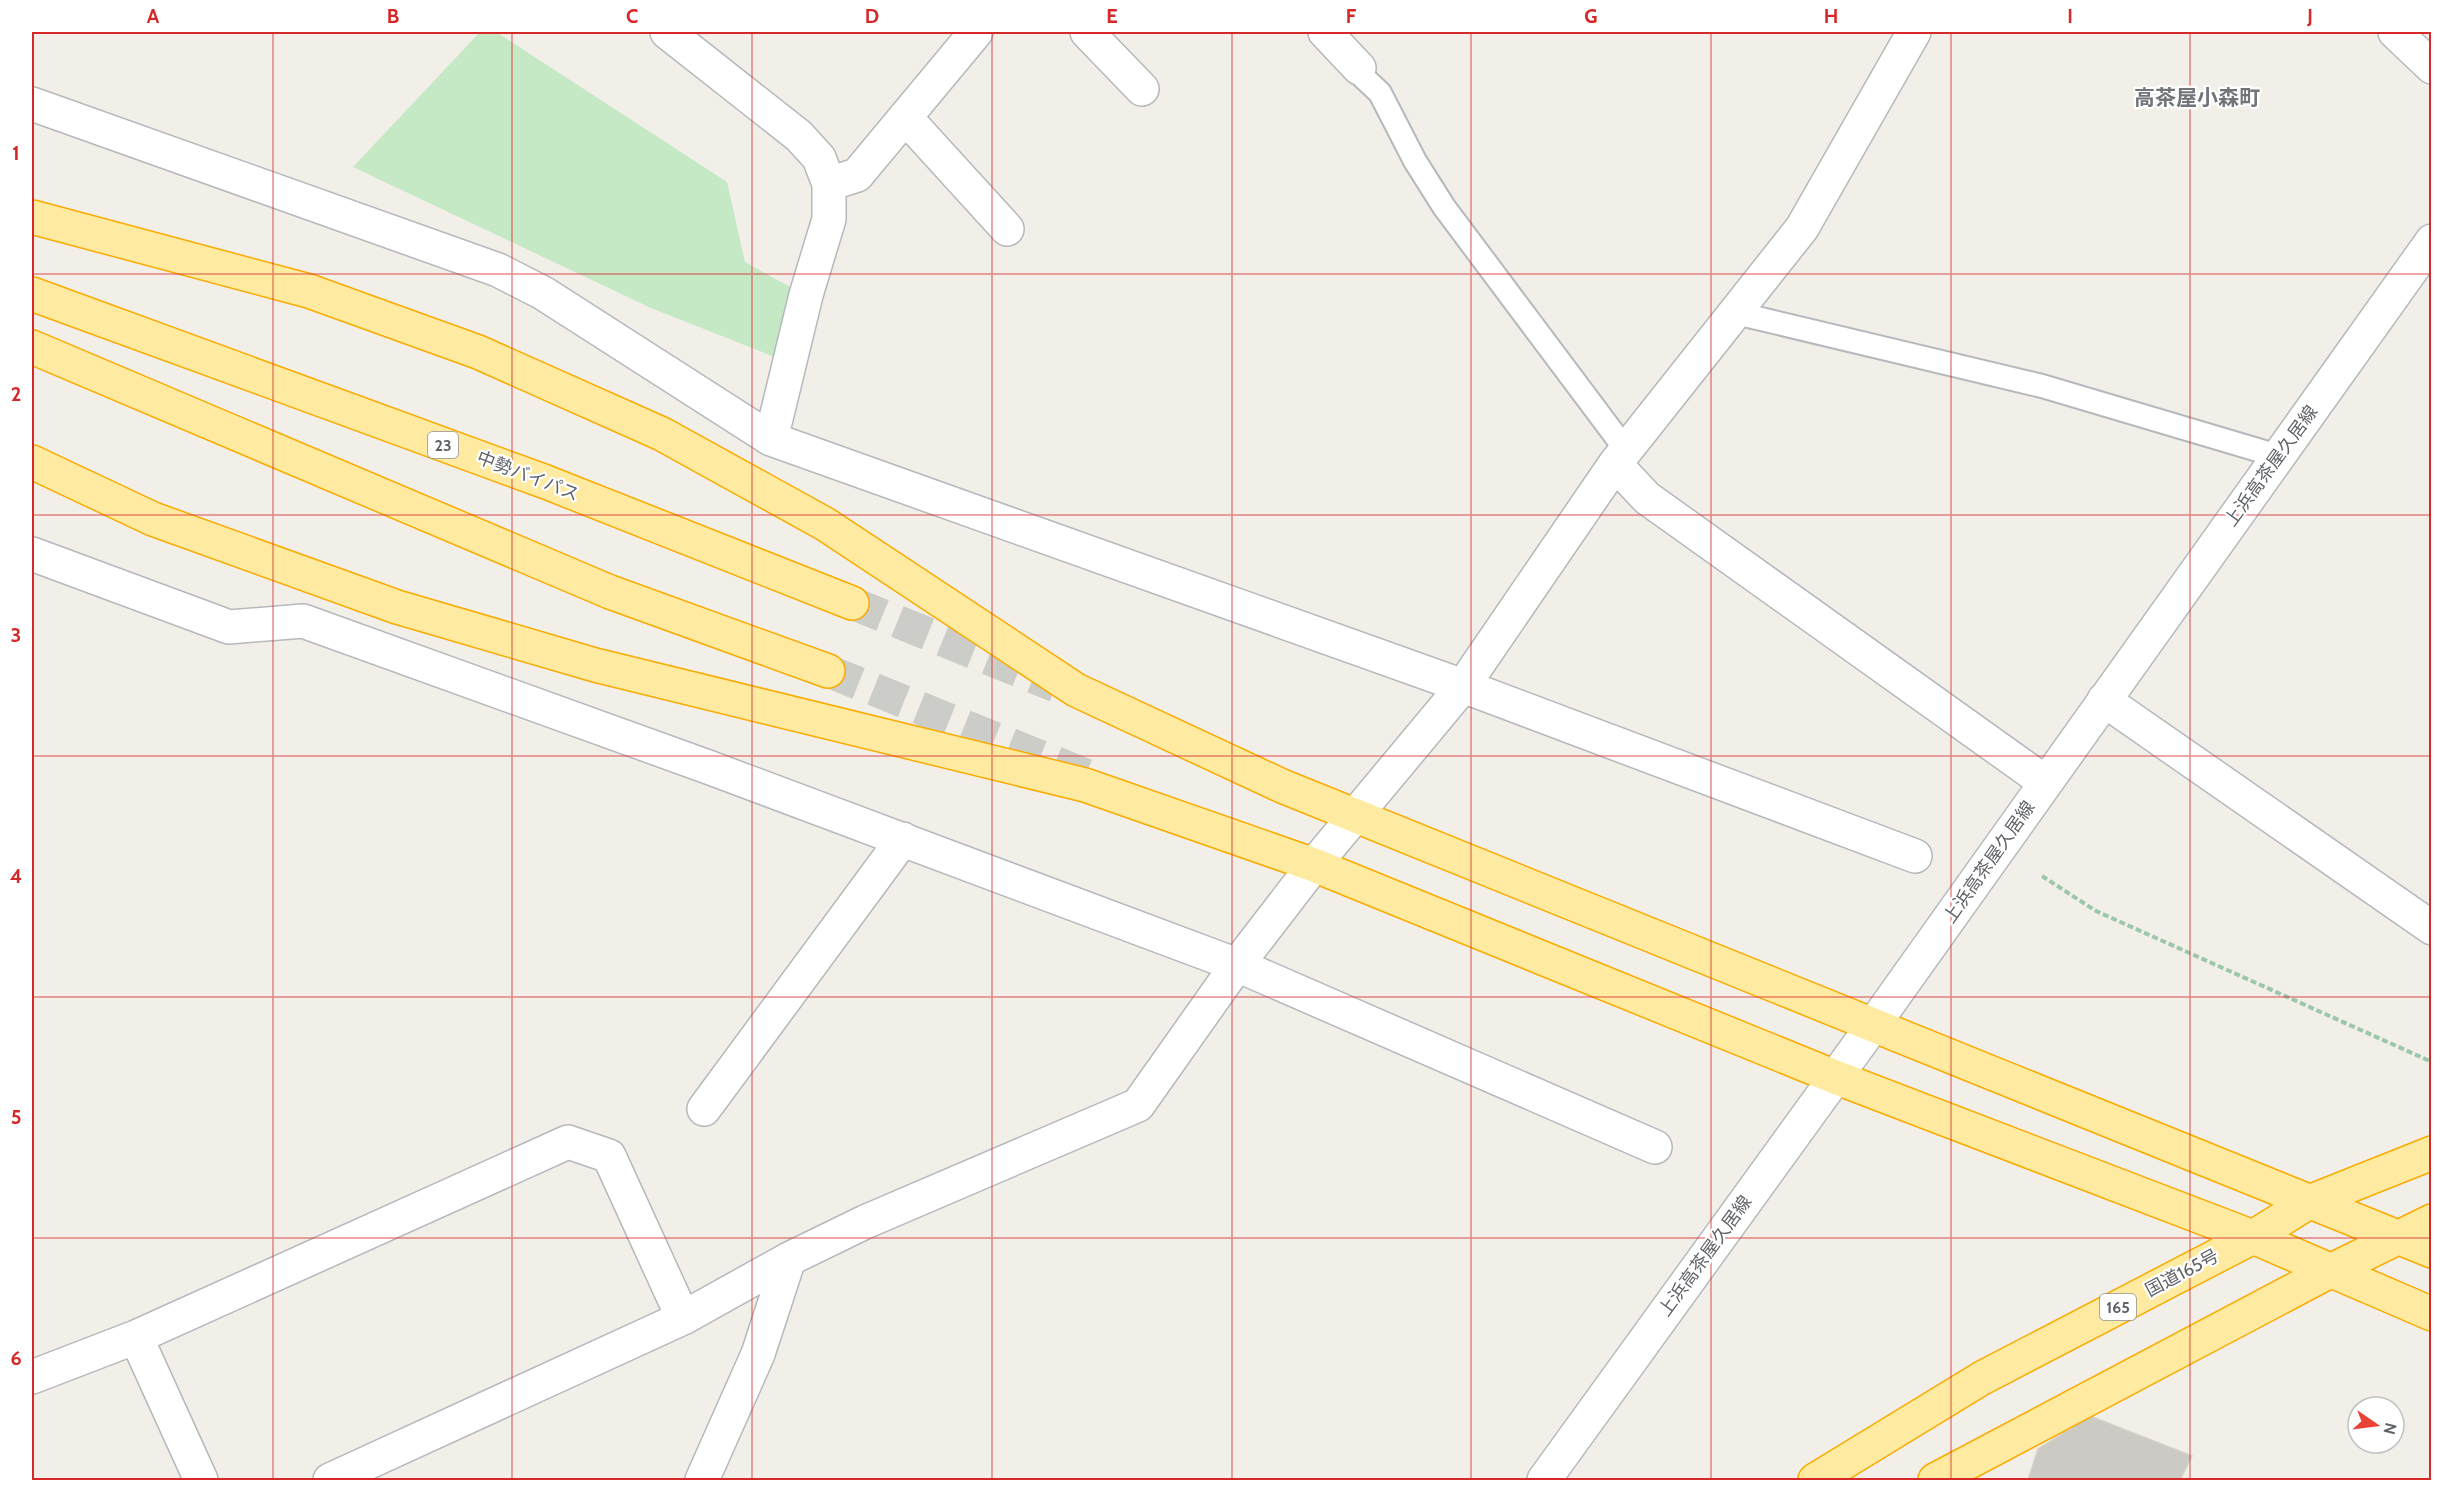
<svg xmlns="http://www.w3.org/2000/svg" width="2463" height="1512" viewBox="0 0 2463 1512" font-family="Cabin,'Noto Sans JP',sans-serif">
<style>
.green{fill:#c5e8c5}
.building{fill:#cccac5;stroke:#d6d1c6;stroke-width:1.5}
.lines{fill:none;stroke-linecap:round;stroke-linejoin:round}
.trunk-tunnel{stroke:#ccccc8;stroke-width:33;stroke-dasharray:33 16;stroke-linecap:butt}
.service-casing{stroke:#b5b8bc;stroke-width:26}
.minor-casing{stroke:#b5b8bc;stroke-width:36}
.secondary-casing{stroke:#b6babf;stroke-width:36}
.trunk-casing{stroke:#f9ab00;stroke-width:36}
.path{stroke:#9cc7a9;stroke-width:4;stroke-dasharray:6 3;stroke-linecap:butt}
.service{stroke:#fff;stroke-width:22}
.minor{stroke:#fff;stroke-width:33}
.secondary{stroke:#fff;stroke-width:33}
.trunk{stroke:#feeaa1;stroke-width:33}
.grid{fill:none;stroke:#d62828;stroke-width:1.5;stroke-opacity:0.55}
.labels{text-anchor:middle;dominant-baseline:central;stroke-width:4.5;stroke-linejoin:round;paint-order:stroke}
.shield{fill:#fff;stroke:#8f9295;stroke-width:1.5}
.shield-label{font-size:16px;font-weight:bold;fill:#5f6368}
.street-label{font-size:18px;fill:#5f6368;stroke:#fff}
.quarter-label{font-size:21px;font-weight:bold;fill:#70757a;stroke:#fff}
.neatline{fill:none;stroke:#d62828;stroke-width:2}
.grid-label{font-size:20px;text-anchor:middle;font-weight:bold;fill:#d62828}
</style>
<rect width="100%" height="100%" fill="#f1efe8"/>
<!-- green -->
<path class="green" d="M480 32H496L727 182 745 262 792 288 782 360 651 308 353 167Z"/>
<!-- building -->
<path class="building" d="M2090 1416 2192 1456 2180 1480H2028L2038 1449Z"/>
<g class="lines">
<!-- trunk-tunnel -->
<path class="trunk-tunnel" d="M852 603 1056 686
M828 671 1086 775"/>
<defs>
<path id="service" d="M1359 68 1362 76 1380 93 1415 161 1444 207 1626 450
M1736 313 2042 386 2278 456"/>
<path id="minor" d="M667 32 799 136 819 158 829 184V219L806 295 771 439
M1087 32 1142 89
M1325 32 1359 68
M2395 32 2432 67
M32 104 498 270 543 293 771 439 1463 686 1915 856
M905 117 1007 229
M829 184 857 175 976 32
M1615 464 1647 498 2045 782
M32 554 229 627 303 621 708 767 1237 965 1655 1147
M2104 700 2432 928
M704 1109 903 839
M136 1337 201 1480
M32 1377 136 1337 568 1142 609 1156 683 1318
M330 1480 683 1318 789 1259 865 1222 1138 1105 1237 965 1314 865 1463 686 1615 464 1802 228 1914 32
M702 1480 758 1354 789 1259"/>
<path id="secondary" d="M1544 1480 1874 1024 2432 241"/>
<path id="trunk" d="M32 217 309 291 478 352 662 434 825 524 1076 690 1282 786 2432 1251
M32 294 546 482 852 603
M32 347 610 592 828 671
M32 462 153 519 397 607 595 665 1085 785 1314 865 1835 1077 2253 1237 2432 1314
M1815 1480 1982 1378 2253 1237 2309 1202 2432 1153
M1935 1480 2330 1271 2432 1221"/>
</defs>
<!-- service casing -->
<use href="#service" class="service-casing"/>
<!-- minor casing -->
<use href="#minor" class="minor-casing"/>
<!-- secondary casing -->
<use href="#secondary" class="secondary-casing"/>
<!-- trunk casing -->
<use href="#trunk" class="trunk-casing"/>
<!-- path -->
<path class="path" d="M2042 876 2096 911 2432 1062"/>
<!-- service -->
<use href="#service" class="service"/>
<!-- minor -->
<use href="#minor" class="minor"/>
<!-- secondary -->
<use href="#secondary" class="secondary"/>
<!-- trunk -->
<use href="#trunk" class="trunk"/>
</g>
<!-- grid -->
<path class="grid" d="M273 32V1480M512 32V1480M752 32V1480M992 32V1480M1232 32V1480M1471 32V1480M1711 32V1480M1951 32V1480M2190 32V1480M32 274H2432M32 515H2432M32 756H2432M32 997H2432M32 1238H2432"/>
<g class="labels">
<!-- shield labels -->
<g class="shield">
<rect x="428" y="432" width="30" height="26" rx="4.5"/>
<rect x="2100" y="1294" width="36" height="26" rx="4.5"/>
</g>
<g class="shield-label">
<text x="443" y="445">23</text>
<text x="2118" y="1307">165</text>
</g>
<!-- street labels -->
<g class="street-label">
<text transform="translate(2271 466) rotate(-54)">上浜高茶屋久居線</text>
<text transform="translate(528 476) rotate(21)">中勢バイパス</text>
<text transform="translate(1989 862) rotate(-55)">上浜高茶屋久居線</text>
<text transform="translate(1705 1256) rotate(-54)">上浜高茶屋久居線</text>
<text transform="translate(2182 1273) rotate(-28)">国道165号</text>
</g>
<!-- quarter labels -->
<g class="quarter-label">
<text x="2197" y="97">高茶屋小森町</text>
</g>
</g>
<!-- border -->
<rect width="2463" height="1512" fill="none" stroke="#ffffff" stroke-width="66"/>
<!-- north arrow -->
<g transform="translate(2376 1425) rotate(104)"><circle r="28" fill="#ffffff" stroke="#bfc1c3" stroke-width="1.5"/>
<path d="M0-4.5L10 22L0 15L-10 22Z" fill="#ea4335"/>
<text y="-9" font-size="16" font-weight="bold" text-anchor="middle" fill="#5f6368">N</text>
</g>
<rect x="33" y="33" width="2397" height="1446" class="neatline"/>
<g class="grid-label">
<text x="153" y="23">A</text>
<text x="393" y="23">B</text>
<text x="632" y="23">C</text>
<text x="872" y="23">D</text>
<text x="1112" y="23">E</text>
<text x="1351" y="23">F</text>
<text x="1591" y="23">G</text>
<text x="1831" y="23">H</text>
<text x="2070" y="23">I</text>
<text x="2310" y="23">J</text>
<text x="16" y="160">1</text>
<text x="16" y="401">2</text>
<text x="16" y="642">3</text>
<text x="16" y="883">4</text>
<text x="16" y="1124">5</text>
<text x="16" y="1365">6</text>
</g>
</svg>
